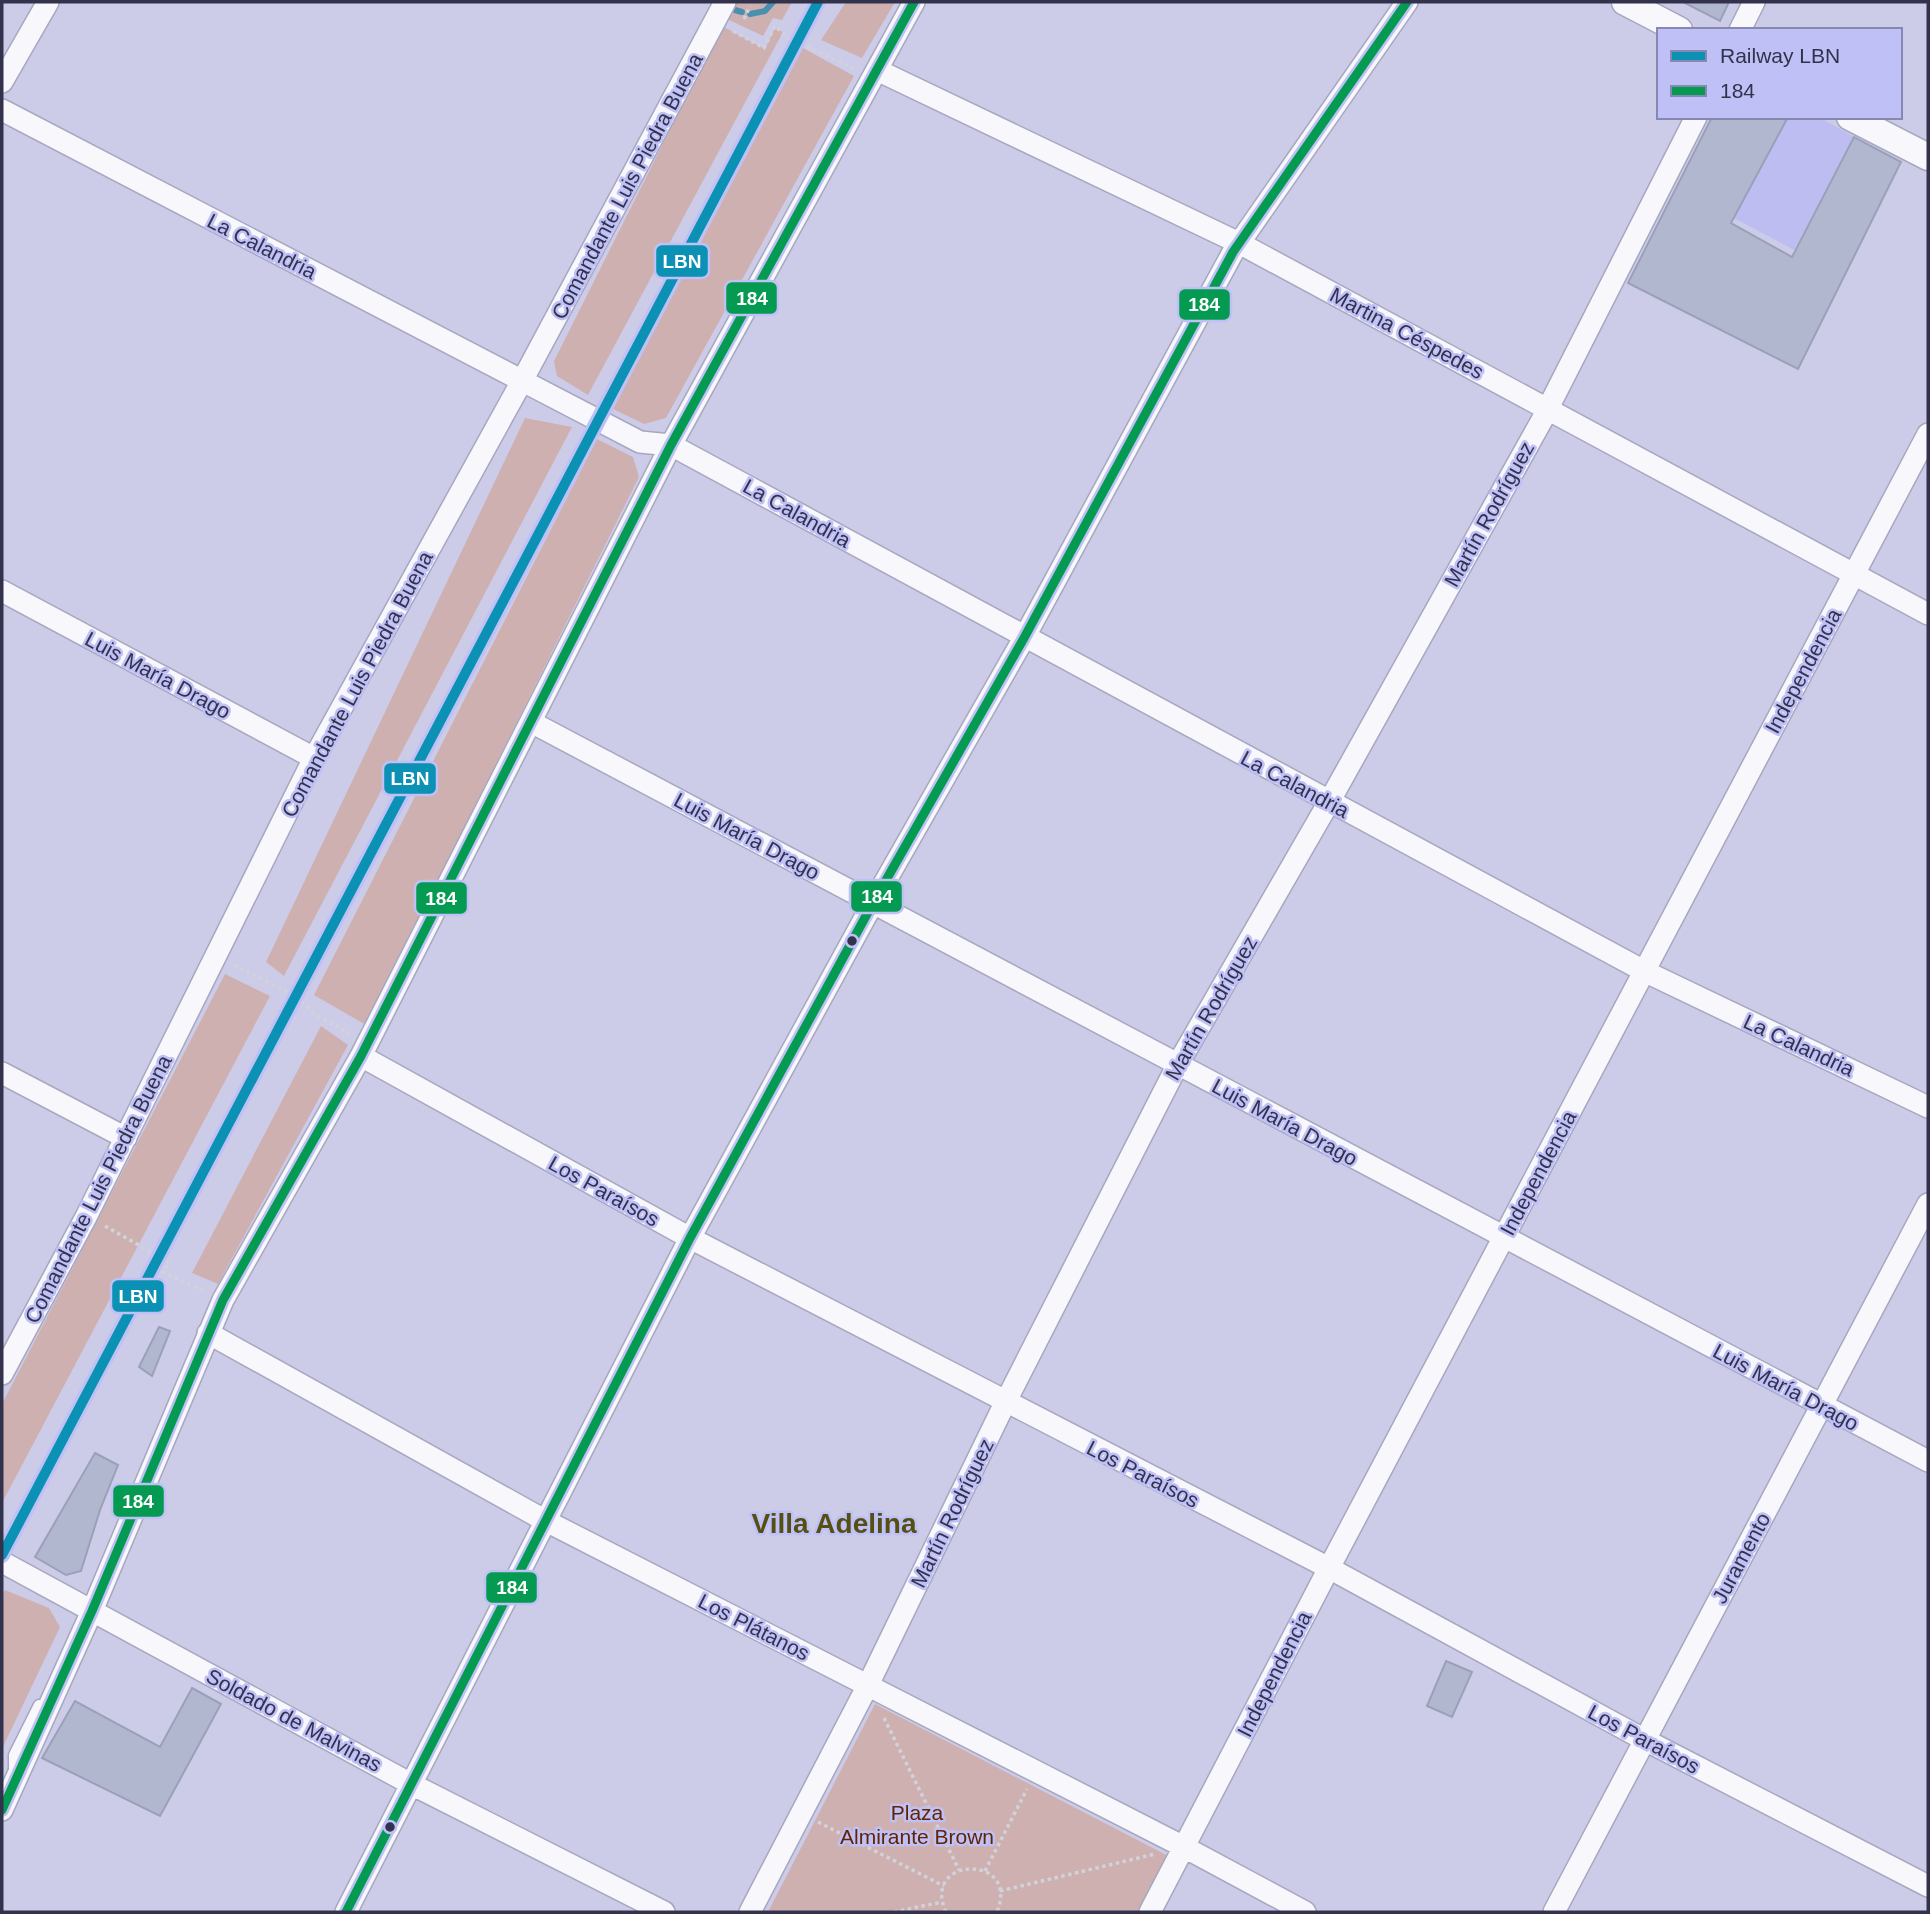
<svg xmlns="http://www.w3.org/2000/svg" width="1930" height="1914" viewBox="0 0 1930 1914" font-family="Helvetica,sans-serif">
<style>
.built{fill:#bdbdf2}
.green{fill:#ceb0b0}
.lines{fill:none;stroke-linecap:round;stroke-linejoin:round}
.stream{stroke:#4990ae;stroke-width:6}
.building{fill:#b2b7d0;stroke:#9ba0b9;stroke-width:2}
.service-casing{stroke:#a7a7c0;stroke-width:13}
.minor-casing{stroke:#a7a7c0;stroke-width:24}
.tertiary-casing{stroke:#a7a7c0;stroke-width:29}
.path{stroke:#d2d2db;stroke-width:3.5;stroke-dasharray:3.5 3.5;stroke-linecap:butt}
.service{stroke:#f7f7fc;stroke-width:10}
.minor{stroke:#f7f7fc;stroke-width:21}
.tertiary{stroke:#f7f7fc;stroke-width:26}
.bus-1-casing{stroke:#bfc0f6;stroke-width:14}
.bus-1{stroke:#059a51;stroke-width:9}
.rail-1-casing{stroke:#bfc0f6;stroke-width:16}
.rail-1{stroke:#0a91b4;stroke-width:10}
.bus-dot{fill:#33324d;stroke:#bfc0f6;stroke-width:2.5}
.labels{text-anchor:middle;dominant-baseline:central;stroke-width:5;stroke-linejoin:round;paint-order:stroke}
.street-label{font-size:21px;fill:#33324d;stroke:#bfc0f6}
.park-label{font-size:21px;fill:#622300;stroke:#bfc0f6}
.district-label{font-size:28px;font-weight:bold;fill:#555012;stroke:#bfc0f6}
.line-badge{stroke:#bfc0f6;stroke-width:2.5}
.badge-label{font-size:19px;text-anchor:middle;font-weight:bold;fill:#fff}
</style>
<rect width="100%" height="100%" fill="#cccce9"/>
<!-- built -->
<path class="built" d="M1788 117H1819L1854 137 1794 250 1734 218Z"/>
<!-- green -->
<path class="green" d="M734 2H792L782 20 773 18 763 36 725 18Z
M846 2H895L862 58 821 40Z
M722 26 765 49 775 28 783 32 588 395 557 376 554 361Z
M803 48 854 76 666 418 644 424 613 409Z
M525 418 572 427 284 976 266 962Z
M597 439 633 457 639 477 366 1025 314 995Z
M225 974 270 996 2 1503V1404Z
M321 1026 348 1045 218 1284 192 1273Z
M5 1590 49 1608 60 1627 2 1749V1596Z
M875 1704 1174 1859 1146 1912H768Z"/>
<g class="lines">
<!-- stream -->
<path class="stream" d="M735 10 742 12
M750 14 765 11 773 2"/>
</g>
<!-- building -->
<path class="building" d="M1683 2H1729L1720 21Z
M1712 117H1788L1731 223 1792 257 1854 137 1901 162 1798 369 1628 283Z
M159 1327 170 1331 152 1376 139 1367Z
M95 1453 118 1465 100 1510 81 1571 66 1575 35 1557Z
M1446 1661 1472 1672 1452 1717 1427 1706Z
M192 1688 221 1704 160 1816 42 1758 75 1701 160 1747Z"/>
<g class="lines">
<defs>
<path id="service" d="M14 1770V1755L39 1705"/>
<path id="minor" d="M1740 30 1754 2
M877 70 1239 243 1928 614
M2 82 48 2
M2 110 640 442 671 445 1644 971 1928 1107
M2 591 314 758
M531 722 1928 1461
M361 1056 690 1238 1329 1568 1645 1740 1928 1886
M2 1073 126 1138
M208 1333 546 1521 1184 1847 1305 1912
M2 1374 86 1217 314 758 522 381 725 2
M2 1562 411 1784 664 1912
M2 1810 92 1611 223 1300 361 1056 671 445 914 2
M346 1912 690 1238 873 903 1024 638 1233 252 1407 2
M750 1912 868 1685 1005 1403 1178 1064 1329 802 1542 420 1696 117
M1150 1912 1329 1568 1928 434
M1554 1912 1928 1204"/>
<path id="tertiary" d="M1625 2 1679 30
M1850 117 1928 157"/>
</defs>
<!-- service casing -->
<use href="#service" class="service-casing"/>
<!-- minor casing -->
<use href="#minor" class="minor-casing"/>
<!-- tertiary casing -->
<use href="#tertiary" class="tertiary-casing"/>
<!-- path -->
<path class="path" d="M744 19 750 6
M733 31 764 48 775 26 787 37 856 70
M234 965 295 996 314 1013 350 1034
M105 1226 169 1262 163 1272 205 1292
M884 1718 959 1870
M818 1822 944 1886
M985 1871 1027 1789
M1000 1891 1155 1854
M894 1912 942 1902
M946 1912C920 1856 1021 1853 997 1912"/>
<!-- service -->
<use href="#service" class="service"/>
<!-- minor -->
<use href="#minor" class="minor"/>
<!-- tertiary -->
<use href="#tertiary" class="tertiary"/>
<defs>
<path id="bus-1" d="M2 1810 92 1611 223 1300 361 1056 671 445 914 2
M346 1912 690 1238 873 903 1024 638 1233 252 1407 2"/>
</defs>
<!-- bus-1 casing -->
<use href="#bus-1" class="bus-1-casing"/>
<!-- bus-1 -->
<use href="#bus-1" class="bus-1"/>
<defs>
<path id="rail-1" d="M2 1555 818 2"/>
</defs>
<!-- rail-1 casing -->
<use href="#rail-1" class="rail-1-casing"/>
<!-- rail-1 -->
<use href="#rail-1" class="rail-1"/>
</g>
<!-- markers -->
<g class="bus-dot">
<circle cx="852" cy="941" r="6"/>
<circle cx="390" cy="1827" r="6"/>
</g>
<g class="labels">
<!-- street labels -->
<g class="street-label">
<text transform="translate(627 186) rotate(-62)">Comandante Luis Piedra Buena</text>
<text transform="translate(262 246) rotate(27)">La Calandria</text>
<text transform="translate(1407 333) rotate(28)">Martina Céspedes</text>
<text transform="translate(797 513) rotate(29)">La Calandria</text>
<text transform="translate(1489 514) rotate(-61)">Martín Rodríguez</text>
<text transform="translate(1803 671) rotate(-62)">Independencia</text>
<text transform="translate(158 675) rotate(28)">Luis María Drago</text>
<text transform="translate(357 684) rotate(-62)">Comandante Luis Piedra Buena</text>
<text transform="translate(1295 784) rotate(28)">La Calandria</text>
<text transform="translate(747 836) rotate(28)">Luis María Drago</text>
<text transform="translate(1211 1008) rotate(-60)">Martín Rodríguez</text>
<text transform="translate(1799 1045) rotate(25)">La Calandria</text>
<text transform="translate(1285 1122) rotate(28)">Luis María Drago</text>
<text transform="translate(1538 1173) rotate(-62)">Independencia</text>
<text transform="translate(98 1189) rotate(-63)">Comandante Luis Piedra Buena</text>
<text transform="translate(604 1191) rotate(29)">Los Paraísos</text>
<text transform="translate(1786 1387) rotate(28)">Luis María Drago</text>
<text transform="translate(1143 1474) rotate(27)">Los Paraísos</text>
<text transform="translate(952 1513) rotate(-64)">Martín Rodríguez</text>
<text transform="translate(1741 1558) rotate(-62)">Juramento</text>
<text transform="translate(754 1627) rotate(27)">Los Plátanos</text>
<text transform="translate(1274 1674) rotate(-63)">Independencia</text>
<text transform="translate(294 1720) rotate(28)">Soldado de Malvinas</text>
<text transform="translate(1644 1739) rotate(28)">Los Paraísos</text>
</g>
<!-- park labels -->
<g class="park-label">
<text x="917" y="1812">Plaza<tspan x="917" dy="24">Almirante Brown</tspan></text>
</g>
<!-- district labels -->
<g class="district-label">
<text x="834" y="1523">Villa Adelina</text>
</g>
</g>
<g class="line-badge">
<rect x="655" y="244" width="54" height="34" rx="7" fill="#0a91b4"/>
<rect x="725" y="281" width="53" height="34" rx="7" fill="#059a51"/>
<rect x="1178" y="288" width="53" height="33" rx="7" fill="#059a51"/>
<rect x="383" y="762" width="54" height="33" rx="7" fill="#0a91b4"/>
<rect x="850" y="880" width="53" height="33" rx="7" fill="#059a51"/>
<rect x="415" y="881" width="53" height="34" rx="7" fill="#059a51"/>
<rect x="111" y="1279" width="54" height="34" rx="7" fill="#0a91b4"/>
<rect x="112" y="1484" width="53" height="34" rx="7" fill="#059a51"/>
<rect x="485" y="1571" width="53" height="33" rx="7" fill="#059a51"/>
</g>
<g class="badge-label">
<text x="682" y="268">LBN</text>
<text x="752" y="305">184</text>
<text x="1204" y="311">184</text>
<text x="410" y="785">LBN</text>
<text x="877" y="903">184</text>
<text x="441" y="905">184</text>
<text x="138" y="1303">LBN</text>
<text x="138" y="1508">184</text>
<text x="512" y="1594">184</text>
</g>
<!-- border -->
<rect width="1930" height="1914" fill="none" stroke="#33324d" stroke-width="7"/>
<!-- legend -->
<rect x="1657" y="28" width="245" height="91" fill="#bfc0f6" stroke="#8787b2" stroke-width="2"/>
<rect x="1671" y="51" width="35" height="10" fill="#0a91b4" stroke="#8787b2" stroke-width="2"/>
<text x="1720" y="63" font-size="21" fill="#33324d">Railway LBN</text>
<rect x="1671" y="86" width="35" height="10" fill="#059a51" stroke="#8787b2" stroke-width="2"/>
<text x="1720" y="98" font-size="21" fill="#33324d">184</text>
</svg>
